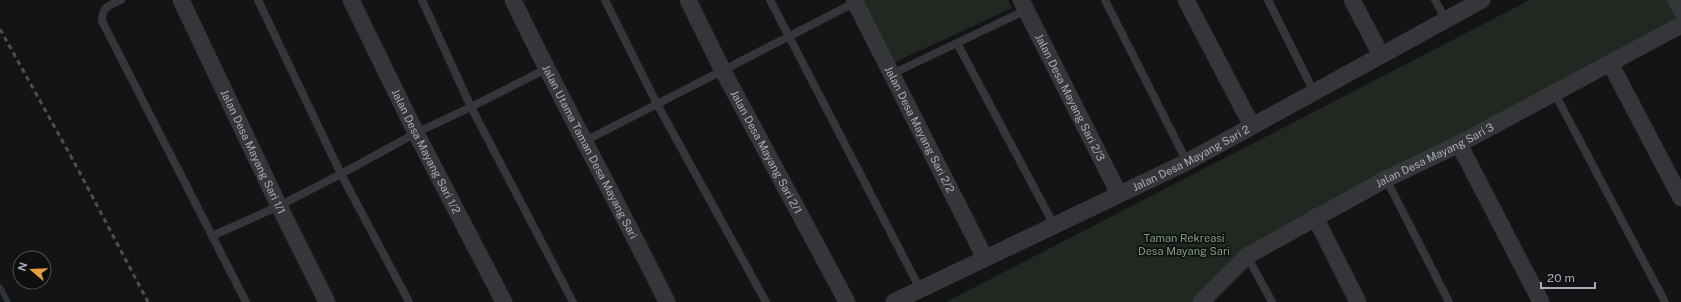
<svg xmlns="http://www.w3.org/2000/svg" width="1681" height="302" viewBox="0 0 1681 302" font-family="'Public Sans',sans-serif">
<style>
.green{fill:#202821}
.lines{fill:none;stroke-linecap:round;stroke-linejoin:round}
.stream{stroke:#2d353b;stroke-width:5.5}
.service{stroke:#35363a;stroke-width:8}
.minor{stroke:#35363a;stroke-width:17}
.rail{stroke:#4c4e53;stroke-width:3;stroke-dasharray:5 4;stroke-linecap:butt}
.labels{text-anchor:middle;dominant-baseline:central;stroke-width:3.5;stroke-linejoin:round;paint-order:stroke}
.street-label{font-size:11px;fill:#a7acb5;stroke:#0f0f11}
.park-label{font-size:11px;fill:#7f9f7f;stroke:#0f0f11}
</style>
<rect width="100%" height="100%" fill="#141416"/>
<!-- green -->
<path class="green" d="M863 0H1008L1012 8 895 62Z
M1530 0H1678L1681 32 1258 251 1210 302H946Z"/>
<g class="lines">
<!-- stream -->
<path class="stream" d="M0 287 8 302"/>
<!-- service -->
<path class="service" d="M121 0C109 5 102 7 102 21L246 302
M258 0 341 174 409 302
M422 0 471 107 573 302
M605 0 657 104 766 302
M770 0 920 289
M1105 0 1187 162
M1268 0 1314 92
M1435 0 1446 20
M957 43 1054 225
M892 74 1026 10
M1554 92 1665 302
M585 141 856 2
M1386 179 1449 302
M212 236 279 206 341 174 416 133 471 107 546 69
M1247 256 1272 302"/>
<!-- minor -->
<g class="minor">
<path id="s1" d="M181 0 279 206 327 302"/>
<path id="s2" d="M351 0 416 133 504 302"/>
<path id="s3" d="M513 0C562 102 617 201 667 302"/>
<path id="s4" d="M688 0 723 71 847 302"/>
<path id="s5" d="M854 0 985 258"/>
<path id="s6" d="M1021 0 1119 194"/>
<path d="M1186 0 1252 126"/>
<path d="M1352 0 1381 55"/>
<path d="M1676 0 1681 10"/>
<path d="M1610 63 1681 198"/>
<path d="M1459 144 1541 302"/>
<path d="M1315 217 1358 302"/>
<path id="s7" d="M894 302 1187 162 1482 0"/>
<path id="s8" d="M1201 302 1247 256 1386 179 1459 144 1681 25"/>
</g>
<!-- rail -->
<path class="rail" d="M0 29 73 160 148 302"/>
</g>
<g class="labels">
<!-- street labels -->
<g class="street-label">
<text stroke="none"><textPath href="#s6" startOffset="109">Jalan Desa Mayang Sari 2/3</textPath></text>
<text stroke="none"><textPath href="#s5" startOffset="145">Jalan Desa Mayang Sari 2/2</textPath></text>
<text stroke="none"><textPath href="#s1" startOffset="168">Jalan Desa Mayang Sari 1/1</textPath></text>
<text stroke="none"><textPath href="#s3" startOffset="170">Jalan Utama Taman Desa Mayang Sari</textPath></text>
<text stroke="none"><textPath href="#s4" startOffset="171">Jalan Desa Mayang Sari 2/1</textPath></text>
<text stroke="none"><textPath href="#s2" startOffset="169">Jalan Desa Mayang Sari 1/2</textPath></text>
<text stroke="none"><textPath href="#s8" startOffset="278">Jalan Desa Mayang Sari 3</textPath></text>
<text stroke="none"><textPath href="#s7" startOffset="330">Jalan Desa Mayang Sari 2</textPath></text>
</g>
<!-- park labels -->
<g class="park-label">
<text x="1184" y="238">Taman Rekreasi<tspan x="1184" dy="13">Desa Mayang Sari</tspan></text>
</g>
</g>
<!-- north arrow -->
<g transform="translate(32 270) rotate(289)"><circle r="19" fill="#0f0f11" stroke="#4c4e53"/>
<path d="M0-3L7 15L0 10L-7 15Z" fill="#e6a13c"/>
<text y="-6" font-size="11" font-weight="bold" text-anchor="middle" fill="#a7acb5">N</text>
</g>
<!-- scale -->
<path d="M1541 282v6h54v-6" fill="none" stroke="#a7acb5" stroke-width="2"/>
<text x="1547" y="282" font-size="12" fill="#a7acb5" stroke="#0f0f11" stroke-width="3" paint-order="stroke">20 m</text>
</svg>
